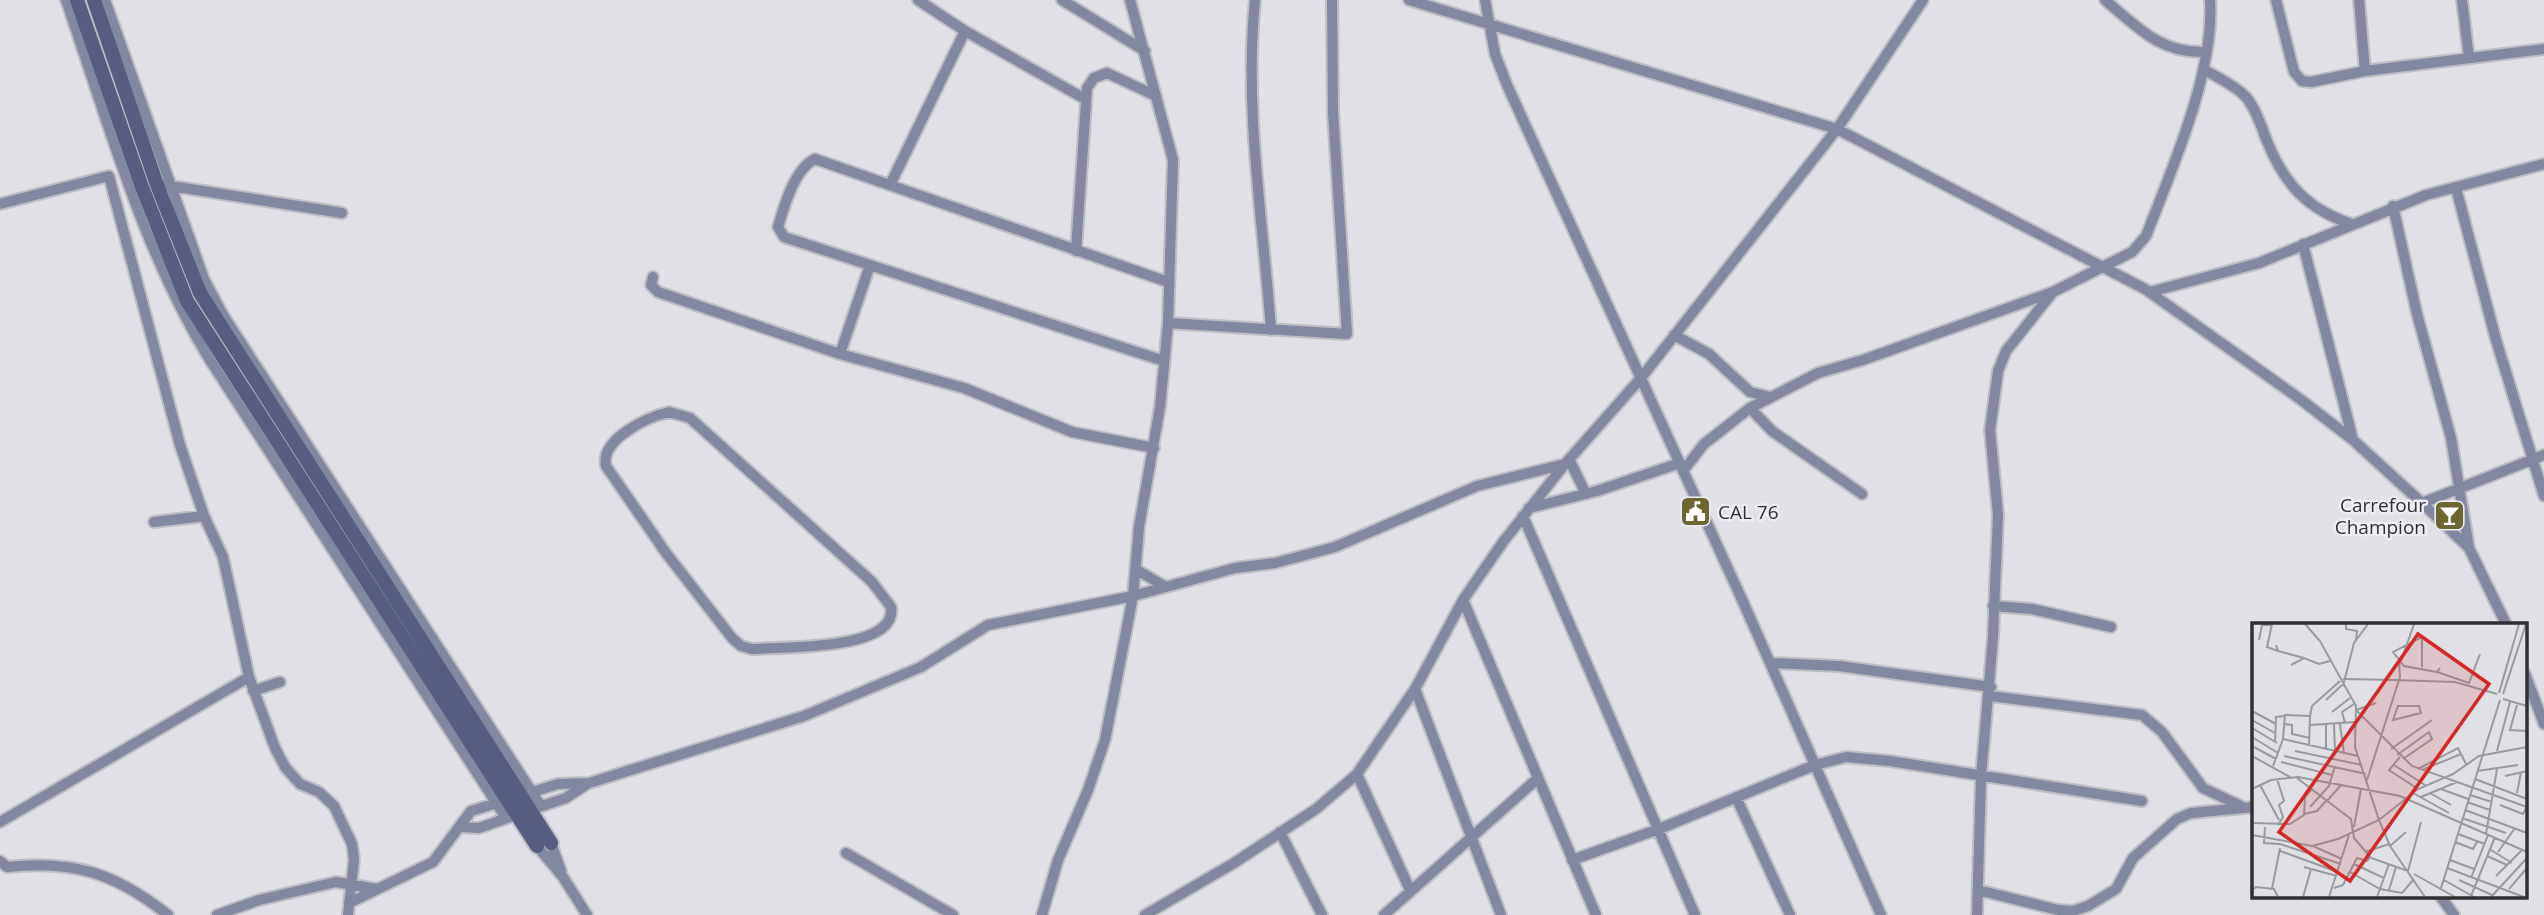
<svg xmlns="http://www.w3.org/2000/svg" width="2544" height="915" viewBox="0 0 2544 915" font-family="'Open Sans',sans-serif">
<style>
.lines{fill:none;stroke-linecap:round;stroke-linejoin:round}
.minor-casing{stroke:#bcbec3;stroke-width:14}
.secondary-casing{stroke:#bcbec3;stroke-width:18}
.minor{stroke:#82889f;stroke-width:10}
.secondary{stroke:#565d7e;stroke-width:14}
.labels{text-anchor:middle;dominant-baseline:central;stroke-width:5;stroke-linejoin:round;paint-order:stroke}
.poi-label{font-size:19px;fill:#2f3032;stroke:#edeef5;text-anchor:end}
.inset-road{fill:none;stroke:#999a9f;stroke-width:2}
.view{fill:#d62828;fill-opacity:0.15;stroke:#d62828;stroke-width:3.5}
.inset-edge{fill:none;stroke:#2f3032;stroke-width:3.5}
</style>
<rect width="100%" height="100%" fill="#dfe1e7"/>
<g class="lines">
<defs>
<path id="minor" d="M66 0C108 121 142 250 210 360L506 818
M105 0 204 279 223 315 541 806
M918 0 965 31 1085 99
M1062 0 1145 51
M1255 0C1244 110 1263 220 1271 330
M1409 0 1837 129 2145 289 2300 399 2353 440 2422 503 2469 548 2506 624
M1485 0 1495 54 1507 85 1744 604 1881 915
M2105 0C2138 28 2161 54 2206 52
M2276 0 2294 72 2302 81 2311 82 2365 71 2544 49
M2359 0 2365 71
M2462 0 2469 58
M2205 70C2218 78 2235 85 2246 97 2256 109 2261 126 2267 141 2284 184 2308 210 2352 224
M165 185 342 213
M890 185 965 31
M2456 188 2496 340 2544 496
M0 204 109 176 180 445 204 516 154 522
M2393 206 2417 314 2451 438 2469 548
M2303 244 2353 440
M1076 251 1087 88 1094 78 1107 73 1156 96
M653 277 651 285 658 292 840 354 964 388 1072 432 1154 448
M2150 292 2259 263 2426 195 2544 164
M1168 323 1347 334 1333 112 1332 0
M1674 335 1709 354 1750 392 1770 397
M840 354 870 265
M1164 361 784 237 778 227C784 207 794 169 815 159L1168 282
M1750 408 1772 431 1862 494
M669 412 690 418 872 582 891 607C898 651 782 647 752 649L741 646 732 638 666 553 606 466C600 439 648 417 669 412Z
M1569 459 1586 494
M1683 471 1704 444 1750 408 1818 373 1863 360 2053 292
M2422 503 2544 455
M1529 508 1597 491 1680 463
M204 516 223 557 249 677 275 748 285 767 300 784 319 792 334 806 352 844 354 859 348 915
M1523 516 1695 915
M1137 570 1166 587
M1463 600 1596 915
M1993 606 2032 609 2111 627
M1770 663 1839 666 1991 687
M2525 674 2544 724
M1415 689 1501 915
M253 691 280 682
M1990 696 2142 715 2162 732 2203 788 2241 806
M1357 774 1410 890
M1736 797 1790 915
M536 808 566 798 587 784
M0 822 249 677
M462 827 479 828 510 817
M1280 832 1322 915
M551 843 561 871
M537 846 563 877 587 915
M846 853 953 915
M1572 860 1659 829 1815 765 1846 757 1890 761 2142 801
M0 861 7 867C74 860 115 873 168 915
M1978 890 2058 910 2073 911 2088 906 2116 889 2133 858 2177 819 2191 813 2254 807
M2440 896 2454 915
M349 903 433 862 471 811 558 784 589 783 804 716 921 667 988 625 1133 596 1235 568 1275 563 1335 547 1477 486 1565 464
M217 915 259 900 336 882 377 889
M1042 915 1058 860 1088 790 1105 740 1133 596 1139 527 1160 407 1168 323 1173 160 1130 0
M1145 915 1234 863 1316 809 1357 774 1415 689 1463 600 1503 542 1565 464 1641 378 1837 129 1923 0
M1384 915 1537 779
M1977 915 1981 777 1993 637 1998 515 1990 430 1998 371 2006 351 2053 292 2132 252 2146 236C2172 169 2215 71 2210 0"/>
<path id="secondary" d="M77 0 142 187 187 301 537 846
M94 0 157 185 200 293 551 843"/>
</defs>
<!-- minor casing -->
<use href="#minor" class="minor-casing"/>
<!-- secondary casing -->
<use href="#secondary" class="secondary-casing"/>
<!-- minor -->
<use href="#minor" class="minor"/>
<!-- secondary -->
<use href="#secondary" class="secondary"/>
</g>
<!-- icons -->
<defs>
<symbol id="civic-square" viewBox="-11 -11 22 22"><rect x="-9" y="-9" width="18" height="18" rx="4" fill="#6d6633" stroke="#edeef5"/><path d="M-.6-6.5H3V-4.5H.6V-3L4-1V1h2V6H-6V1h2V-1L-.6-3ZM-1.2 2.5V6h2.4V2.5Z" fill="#fff"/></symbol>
<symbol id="bar-square" viewBox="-11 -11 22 22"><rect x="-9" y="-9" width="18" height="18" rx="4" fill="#6d6633" stroke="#edeef5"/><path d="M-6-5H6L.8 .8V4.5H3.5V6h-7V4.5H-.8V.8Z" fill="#fff"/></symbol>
</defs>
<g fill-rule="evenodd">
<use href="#civic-square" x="1678" y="494" width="35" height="35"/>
<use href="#bar-square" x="2432" y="498" width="35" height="35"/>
</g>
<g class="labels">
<!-- poi labels -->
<g class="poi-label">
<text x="2426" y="505">Carrefour<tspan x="2426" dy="22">Champion</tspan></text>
<text x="1718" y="512" text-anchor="start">CAL 76</text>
</g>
</g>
<!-- overview -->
<g transform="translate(2252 623)">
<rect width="275" height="275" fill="#dfe1e7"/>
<path class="inset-road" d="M20 1 15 24 26 28M53 1 68 18 104 83 103 124 127 197 138 223 173 274M94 1V6L105 8 104 16M7 17 10 2H20M24 22 26 28 52 35M148 41 162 1M39 42 52 35 67 41 78 38M170 44V14L141 29 152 43 185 49M188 45 185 49 217 60 228 31M91 56 142 57M142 57 203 59 245 71M91 63 102 20 116 1M247 70 267 1M251 71 274 1M251 76 275 83M74 77 90 62M265 82 258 107 275 108M146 83H167L169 90 141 97ZM104 87 124 80M0 88 24 101M105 88 160 143 275 184M80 89 98 75M58 93 60 83 88 58M0 97 23 110M93 100 90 89 102 81M32 101 40 102V111L58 115M74 101V126M82 101 83 128M88 101 92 131M58 102 103 99M0 105 25 120M0 114 26 130M31 116 106 133M23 119 24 94 33 93M0 123 24 136M139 126 180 97M43 128 110 142M245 128 258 79M145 132 177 109 180 116 151 136M0 133 38 154M32 133 114 151M148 134 137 147 166 166M29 139 80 152M142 142 173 162M21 143 31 116 33 92 58 93 57 123M166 146 206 125 214 141M170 147 209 131M225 148 266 142M253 153 275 148M45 155 99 196 102 215 119 235 156 248M25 156 32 178 27 182 31 194 26 202M223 156 275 176M115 157 148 54 147 39M8 162 27 197M0 166 19 157 46 154 148 173 275 229M189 166 216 176M161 170 197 190M178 170 199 182M265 170 269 149M218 172 240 179M169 174 205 159M75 178 89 162M215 179 238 187M248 182 271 191 275 183M58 184 77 163 83 143M213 187 275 210M52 191 65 188 74 178M210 195 254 210M0 200 38 201 52 192 53 174 60 166M13 204 12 220 28 221 89 241M102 204 109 166M206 211 233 221M234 211 245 146M0 212 60 223 86 216 127 197 166 166 201 151 227 133 275 124M203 219 221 226 225 219M61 223 90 236M138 223 154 209M239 227 260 240M28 228 86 249M113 229 137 221M246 229 263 205M235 233 255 242M198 237 222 246M102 241 132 255M52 244 85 253M195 245 272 274M156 248 169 199M98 249 128 266 150 270 162 256M162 251 203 274M244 253 271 226M219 255 236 212M192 257 222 274M207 257 240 272M82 265 91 262 105 235 115 238 118 234M189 265 248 77M20 266 28 225M257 266 275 245M0 267 4 264 22 266 26 274M137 267 144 244M219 273 243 214M51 274 59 246M77 274 97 212M125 274 137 241M239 274 275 235"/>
<path class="view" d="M166 11 237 61 98 258 27 209Z"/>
<rect width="275" height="275" class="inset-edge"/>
</g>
</svg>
